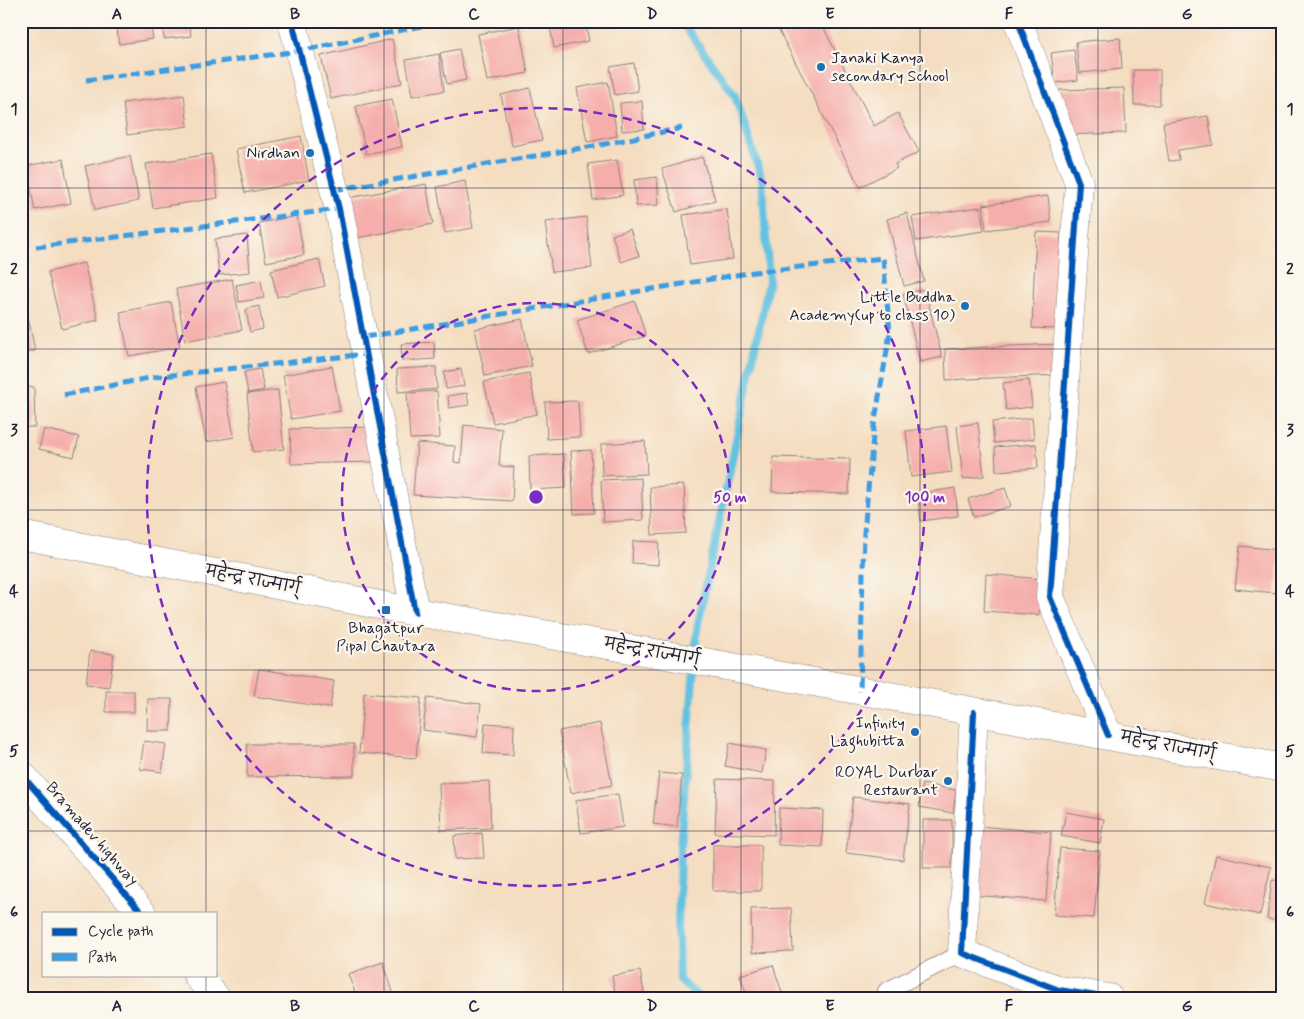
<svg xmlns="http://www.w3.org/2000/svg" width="1304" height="1019" viewBox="0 0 1304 1019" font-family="Mynerve,'Playpen Sans Deva',sans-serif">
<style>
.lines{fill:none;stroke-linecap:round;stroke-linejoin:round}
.stream{stroke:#63c2e1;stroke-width:8}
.building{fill:#f5aeab}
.service-casing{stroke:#8b807e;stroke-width:18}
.minor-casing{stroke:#8b807e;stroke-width:29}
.tertiary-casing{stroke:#8b807e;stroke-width:29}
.primary-casing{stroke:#8b807e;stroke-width:29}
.trunk-casing{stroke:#8b807e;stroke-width:29}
.service{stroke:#fff;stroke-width:16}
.minor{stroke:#fff;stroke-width:28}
.tertiary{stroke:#fff;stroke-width:28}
.primary{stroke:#fff;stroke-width:28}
.trunk{stroke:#fff;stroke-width:28}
.quiet{stroke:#3c9ce2;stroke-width:5;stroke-dasharray:10 5;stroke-linecap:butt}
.cycleway-casing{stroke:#fbf7ec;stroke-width:9}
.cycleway{stroke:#0057b8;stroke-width:6}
.grid{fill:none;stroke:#22223b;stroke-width:1;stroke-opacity:0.55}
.ring{fill:none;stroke:#7b2cbf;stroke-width:2.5;stroke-dasharray:9 6}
.poi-dot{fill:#1f6fb2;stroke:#fbf7ec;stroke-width:2}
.labels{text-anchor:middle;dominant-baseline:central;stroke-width:4.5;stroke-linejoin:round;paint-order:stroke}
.poi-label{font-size:16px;fill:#22223b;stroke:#fbf7ec;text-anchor:end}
.street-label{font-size:16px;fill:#22223b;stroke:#fbf7ec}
.centre{fill:#7b2cbf;stroke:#fbf7ec;stroke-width:2.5}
.ring-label{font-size:15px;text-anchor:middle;font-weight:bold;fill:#7b2cbf;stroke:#fbf7ec;stroke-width:4.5;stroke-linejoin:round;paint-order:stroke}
.neatline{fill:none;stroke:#22223b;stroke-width:2}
.grid-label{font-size:16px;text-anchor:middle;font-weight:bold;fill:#22223b}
</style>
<rect width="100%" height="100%" fill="#fbf7ec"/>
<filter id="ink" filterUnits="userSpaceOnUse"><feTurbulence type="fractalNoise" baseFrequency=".02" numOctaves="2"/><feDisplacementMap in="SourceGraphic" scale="10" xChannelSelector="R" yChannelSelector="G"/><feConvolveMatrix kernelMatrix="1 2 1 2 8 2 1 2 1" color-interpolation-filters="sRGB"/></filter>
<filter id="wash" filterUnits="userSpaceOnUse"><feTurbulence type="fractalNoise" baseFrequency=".0096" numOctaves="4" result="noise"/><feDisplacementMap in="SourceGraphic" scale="20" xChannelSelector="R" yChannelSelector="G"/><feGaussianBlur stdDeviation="1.12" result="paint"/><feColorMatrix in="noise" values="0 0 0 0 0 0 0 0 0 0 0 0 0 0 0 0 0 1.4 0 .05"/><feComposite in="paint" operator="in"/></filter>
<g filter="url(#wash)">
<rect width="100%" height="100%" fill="#f4ddc0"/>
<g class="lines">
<!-- stream -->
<path class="stream" d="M681 21 735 96 762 179 769 281 697 629 680 847 678 935 679 980 700 998"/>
</g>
<g id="blocks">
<!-- building -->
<path class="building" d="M116 21H150L153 39 119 44Z
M162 21H189L191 36 164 39Z
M555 21H585L589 41 554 48 549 22Z
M774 21H820L874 126 898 113 919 152 895 164 897 168 860 187Z
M877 21H905V22L877 26Z
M519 26 528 73 487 81 478 34Z
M1120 38 1122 69 1079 73 1076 42Z
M392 39 402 83 331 99 321 56Z
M459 49 466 80 447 84 440 53Z
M1074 50 1078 80 1055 83 1051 53Z
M439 54 444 91 412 96 406 60Z
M634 63 638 91 615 95 610 67Z
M1133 70H1160V105H1134Z
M608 82 617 136 587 142 577 88Z
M530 88 542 140 512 146 501 95Z
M1124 88 1126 133 1060 135 1059 90Z
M184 95 188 126 127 135 123 103Z
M392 99 402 147 366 154 356 106Z
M642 101 644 129 622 131 620 103Z
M1208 116 1213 145 1178 150 1179 160 1169 161 1163 123Z
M301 136 309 180 245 193 236 149Z
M211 154 218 198 153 208 146 164Z
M130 156 139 201 95 210 85 166Z
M702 157 715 200 676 212 662 169Z
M63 159 71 203 35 210 26 166Z
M617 160 623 195 593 200 588 164Z
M657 177 659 205 636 206 634 180Z
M465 181 473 228 445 233 437 187Z
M426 184 433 224 356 238 348 198Z
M1048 196 1051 222 986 230 983 205Z
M980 207 984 231 916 241 912 217Z
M727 209 733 259 690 265 683 215Z
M907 213 924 281 904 286 887 219Z
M297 216 304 255 266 262 259 223Z
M586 217 592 268 552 272 545 222Z
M630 229 639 256 621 262 612 235Z
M1036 232 1061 233 1057 329 1032 328Z
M247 235 250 272 219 275 215 239Z
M319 259 325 286 277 297 271 270Z
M84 263 98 320 62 329 48 272Z
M232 279 242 330 185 341 176 289Z
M261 280 264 298 239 302 236 285Z
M925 289 942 357 920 362 903 294Z
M635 301 646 336 588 354 577 320Z
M171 302 180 347 129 356 120 312Z
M259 306 263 329 250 332 246 309Z
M27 312 35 351 21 354V313Z
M522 319 532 366 485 376 475 329Z
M434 342 435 359 402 361 401 344Z
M1057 344 1058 375 946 380 945 349Z
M332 366 340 411 291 419 283 375Z
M436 367 437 389 398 392 397 369Z
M260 369 264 390 248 393 244 372Z
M461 369 464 386 446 389 444 372Z
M529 373 537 414 493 423 484 382Z
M1029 380 1032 407 1006 410 1003 383Z
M224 382 234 437 206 442 196 387Z
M21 387H34L35 427H21Z
M278 390 284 449 253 452 247 394Z
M437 391 440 438 410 439 407 393Z
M467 393 469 405 449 408 448 396Z
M578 401 580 437 547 439 545 402Z
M1032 418 1034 439 994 443 992 422Z
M978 423 984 476 963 479 957 426Z
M464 425 502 429 499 466 514 467 512 501 413 495 417 443 455 446 454 462 461 463Z
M946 426 952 472 911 477 906 431Z
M372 427 373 462 291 464 290 429Z
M44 429 79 437 74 457 39 449Z
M645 441 647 474 602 476 601 444Z
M1036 444 1038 468 996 471 995 447Z
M591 450 594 513 574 514 571 451Z
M564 454 566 488 530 490 529 456Z
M773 457 850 459 849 494 772 492Z
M641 478 643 520 603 522 601 480Z
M684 485 686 533 652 535 650 487Z
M955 488 958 516 921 521 917 494Z
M1005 488 1011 506 974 517 968 499Z
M633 541 659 542 658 565 632 563Z
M1240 546 1280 550 1276 593 1235 589Z
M986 574 1042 579 1039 615 984 611Z
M90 651 114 654 109 687 86 684Z
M259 669 334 681 330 708 254 696Z
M106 691H134V712H106Z
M364 693 421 698 416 758 359 753Z
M427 698 481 704 477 737 423 730Z
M148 699H172L171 731H147Z
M485 723 514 725 513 755 483 753Z
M600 723 612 785 571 793 559 731Z
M144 741 166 744 162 772 140 769Z
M730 743 766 750 762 773 725 766Z
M247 744H354V776L247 777Z
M659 773 682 775 677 827 653 824Z
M717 779 775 781 774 835 715 833Z
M489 781 491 828 441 830 439 783Z
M922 784 956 790 953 813 919 807Z
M618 794 623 827 581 833 576 800Z
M853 797 910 804 903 860 846 853Z
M779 808 823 810 822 847 778 845Z
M1066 812 1104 819 1100 843 1061 836Z
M923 820H952V868H923Z
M978 826 1051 832 1046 901 972 895Z
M482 833 484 858 455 859 454 836Z
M713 845H761V891H713Z
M1060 848 1100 851 1094 918 1054 915Z
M1216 855 1271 867 1260 915 1205 903Z
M1272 880 1283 881 1280 921 1267 919Z
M791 908 793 951 752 953 751 909Z
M383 962 395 998H357L348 974Z
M773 965 783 996 748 998 740 975Z
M640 971 645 998H616L612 976Z"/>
</g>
</g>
<g filter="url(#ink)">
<use href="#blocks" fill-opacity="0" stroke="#8b807e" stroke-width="1"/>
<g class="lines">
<defs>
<path id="service" d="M886 991 962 953"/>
<path id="minor" d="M292 21 339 209 415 612
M1018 21 1079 183 1050 597 1108 735
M974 712 962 953 1059 990 1109 998"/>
<path id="tertiary" d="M21 774 142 913
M197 975 216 998"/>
<path id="primary" d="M21 535 415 612 666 655"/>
<path id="trunk" d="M666 655 1283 768"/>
</defs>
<!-- service casing -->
<use href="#service" class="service-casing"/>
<!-- minor casing -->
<use href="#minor" class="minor-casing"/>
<!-- tertiary casing -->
<use href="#tertiary" class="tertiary-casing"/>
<!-- primary casing -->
<use href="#primary" class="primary-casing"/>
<!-- trunk casing -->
<use href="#trunk" class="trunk-casing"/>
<!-- service -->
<use href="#service" class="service"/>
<!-- minor -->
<use href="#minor" class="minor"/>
<!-- tertiary -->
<use href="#tertiary" class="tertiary"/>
<!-- primary -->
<use href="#primary" class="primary"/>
<!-- trunk -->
<use href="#trunk" class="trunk"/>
<!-- quiet -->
<path class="quiet" d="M86 80 299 51 447 21
M334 190 600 145 682 128
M36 247 339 209
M365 337 754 272 883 258 890 333 874 426 864 532 860 692
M64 395 154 377 366 354"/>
<defs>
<path id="cycleway" d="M292 21 339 209 415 612
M1018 21 1079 183 1050 597 1108 735
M974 712 962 953 1059 990 1109 998
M21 774 142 913"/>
</defs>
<!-- cycleway casing -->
<use href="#cycleway" class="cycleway-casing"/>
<!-- cycleway -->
<use href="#cycleway" class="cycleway"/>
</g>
</g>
<!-- grid -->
<path class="grid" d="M206 21V913M384 21V998M563 21V998M741 21V998M920 21V998M1098 21V998M21 188H1283M21 349H1283M21 510H1283M21 670H1283M21 831H1283M206 975V998"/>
<!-- distance rings -->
<g class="ring">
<circle cx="536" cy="497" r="194"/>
<circle cx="536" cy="497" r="389"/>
</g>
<!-- markers -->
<g class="poi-dot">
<circle cx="821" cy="67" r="5"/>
<circle cx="310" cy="153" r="5"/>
<circle cx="965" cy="306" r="5"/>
<rect x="381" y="605" width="10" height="10" rx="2.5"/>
<circle cx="915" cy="732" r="5"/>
<circle cx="948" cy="781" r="5"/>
</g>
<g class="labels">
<!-- poi labels -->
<g class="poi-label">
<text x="831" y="58" text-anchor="start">Janaki Kanya<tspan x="831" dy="18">secondary School</tspan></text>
<text x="300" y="153">Nirdhan</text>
<text x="955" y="297">Little Buddha<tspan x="955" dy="18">Academy(up to class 10)</tspan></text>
<text x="386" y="628" text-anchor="middle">Bhagatpur<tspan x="386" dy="18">Pipal Chautara</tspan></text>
<text x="905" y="723">Infinity<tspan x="905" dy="18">Laghubitta</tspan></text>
<text x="938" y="772">ROYAL Durbar<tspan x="938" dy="18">Restaurant</tspan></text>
</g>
<!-- street labels -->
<g class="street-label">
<text transform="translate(253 580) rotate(11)">महेन्द्र राज्मार्ग्</text>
<text transform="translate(652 652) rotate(10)">महेन्द्र राज्मार्ग्</text>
<text transform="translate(1168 746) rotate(11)">महेन्द्र राज्मार्ग्</text>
<text transform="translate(92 834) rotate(49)">Bramadev highway</text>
</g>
</g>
<circle cx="536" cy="497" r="8" class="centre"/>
<g class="ring-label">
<text x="730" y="502">50 m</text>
<text x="925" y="502">100 m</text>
</g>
<!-- margin -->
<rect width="1304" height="1019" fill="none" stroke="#fbf7ec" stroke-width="55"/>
<!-- legend -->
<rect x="42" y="912" width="175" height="65" fill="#fbf7ec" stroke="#a4a2a5"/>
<rect x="52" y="928" width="25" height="8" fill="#0057b8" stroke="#a4a2a5"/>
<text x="88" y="936" font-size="15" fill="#22223b">Cycle path</text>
<rect x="52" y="953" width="25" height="8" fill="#3c9ce2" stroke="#a4a2a5"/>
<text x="88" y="962" font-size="15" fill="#22223b">Path</text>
<rect x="28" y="28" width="1248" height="964" class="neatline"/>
<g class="grid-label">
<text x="117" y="19">A</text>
<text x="295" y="19">B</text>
<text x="474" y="19">C</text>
<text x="652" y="19">D</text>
<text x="830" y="19">E</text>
<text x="1009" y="19">F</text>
<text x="1187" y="19">G</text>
<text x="14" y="114">1</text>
<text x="1290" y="114">1</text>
<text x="14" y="274">2</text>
<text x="1290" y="274">2</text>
<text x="14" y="435">3</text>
<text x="1290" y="435">3</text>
<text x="14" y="596">4</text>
<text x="1290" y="596">4</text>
<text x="14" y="756">5</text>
<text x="1290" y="756">5</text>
<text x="14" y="917">6</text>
<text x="1290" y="917">6</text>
<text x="117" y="1011">A</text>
<text x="295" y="1011">B</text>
<text x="474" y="1011">C</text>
<text x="652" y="1011">D</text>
<text x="830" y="1011">E</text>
<text x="1009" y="1011">F</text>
<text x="1187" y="1011">G</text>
</g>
</svg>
